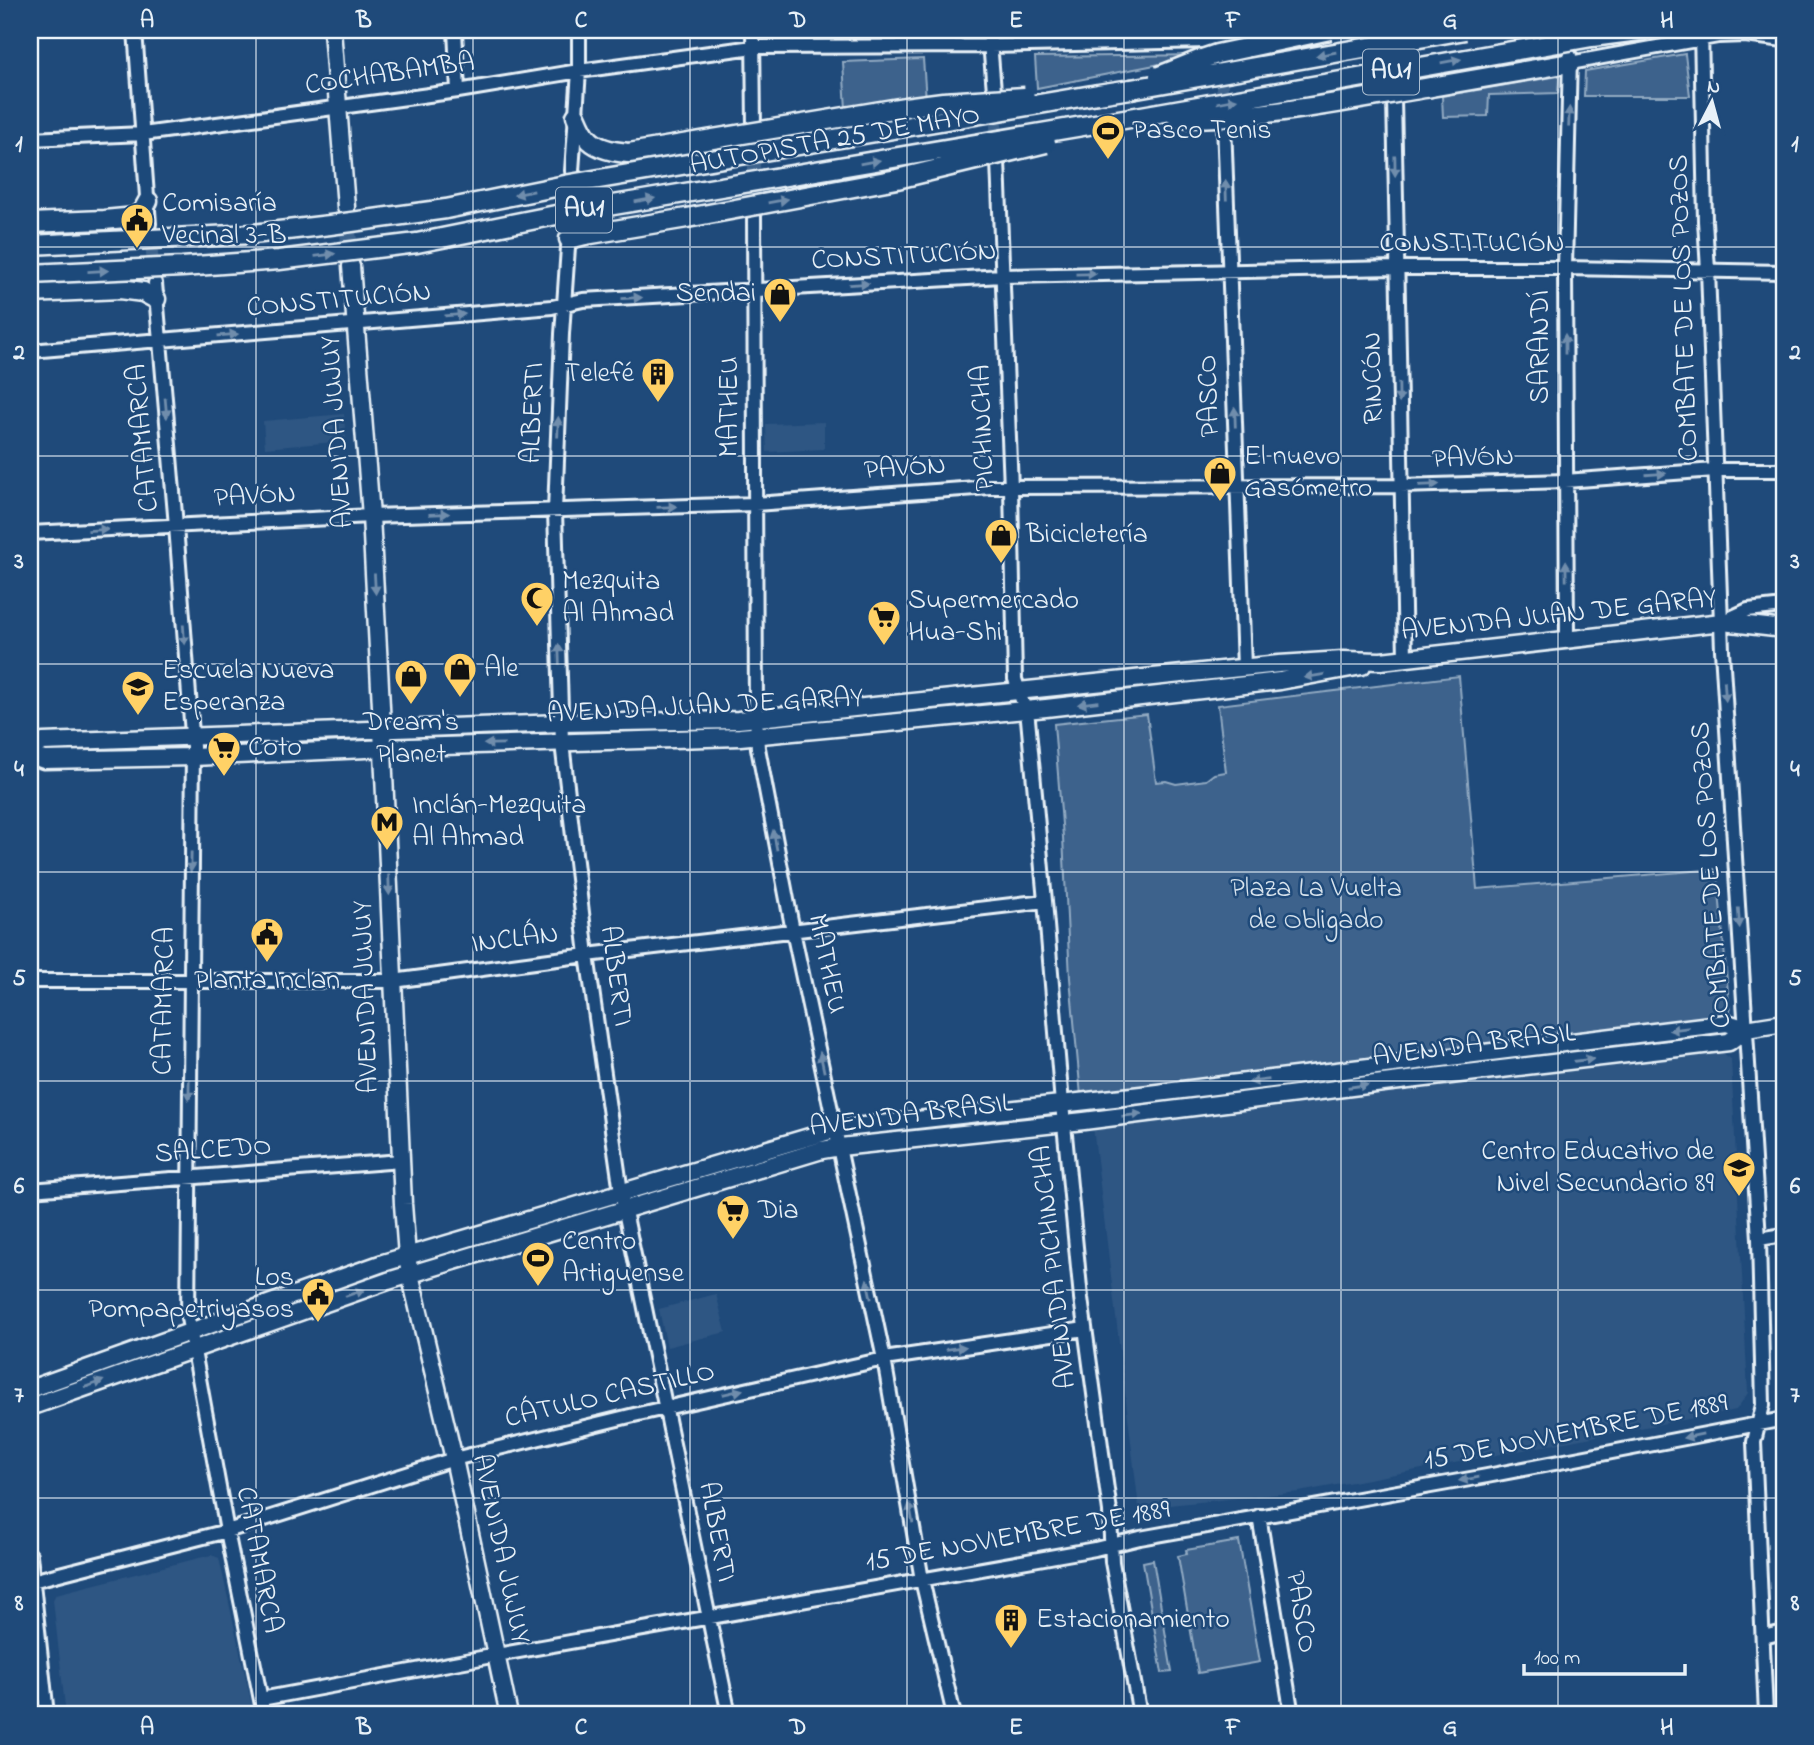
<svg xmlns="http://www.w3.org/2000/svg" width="1814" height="1745" viewBox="0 0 1814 1745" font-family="'Indie Flower',sans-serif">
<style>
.built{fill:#2e5683}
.green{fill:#3c628c;stroke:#92aac2;stroke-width:2}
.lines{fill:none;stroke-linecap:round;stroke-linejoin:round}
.minor-tunnel{stroke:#3d638d;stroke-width:12;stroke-dasharray:12 6;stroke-linecap:butt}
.major-tunnel{stroke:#3d638d;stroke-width:16;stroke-dasharray:16 8;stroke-linecap:butt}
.minor-casing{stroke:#e8f1f8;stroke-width:18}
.major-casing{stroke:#e8f1f8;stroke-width:21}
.highway-casing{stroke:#e8f1f8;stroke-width:23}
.minor{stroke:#1f4a7a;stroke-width:12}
.major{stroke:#1f4a7a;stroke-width:16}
.highway{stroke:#1f4a7a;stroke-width:18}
.highway-bridge-casing{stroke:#e8f1f8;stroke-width:23;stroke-linecap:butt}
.highway-bridge{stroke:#1f4a7a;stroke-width:18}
.oneway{fill:#6f8dac}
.grid{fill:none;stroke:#e8f1f8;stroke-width:2;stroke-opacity:0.55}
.labels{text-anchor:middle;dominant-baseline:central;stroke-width:5;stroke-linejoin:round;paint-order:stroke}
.shield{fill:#1f4a7a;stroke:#acbfd2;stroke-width:2}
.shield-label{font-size:26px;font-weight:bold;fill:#e8f1f8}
.street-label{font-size:28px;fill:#e8f1f8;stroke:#1f4a7a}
.poi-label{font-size:28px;fill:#e8f1f8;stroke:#1f4a7a;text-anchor:start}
.park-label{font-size:28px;fill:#d7e3ed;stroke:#1f4a7a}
.neatline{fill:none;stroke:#e8f1f8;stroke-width:2.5}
.grid-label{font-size:23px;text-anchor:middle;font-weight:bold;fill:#e8f1f8}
</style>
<rect width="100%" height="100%" fill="#1f4a7a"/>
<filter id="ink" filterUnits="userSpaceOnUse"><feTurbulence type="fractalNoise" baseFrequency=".0143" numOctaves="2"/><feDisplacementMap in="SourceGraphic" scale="14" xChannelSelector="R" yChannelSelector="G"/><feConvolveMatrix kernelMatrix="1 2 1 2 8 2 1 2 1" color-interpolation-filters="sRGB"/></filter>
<g filter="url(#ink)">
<!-- built -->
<path class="built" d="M344 414 346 441 265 448 263 421Z
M824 422V449L767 452 766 424Z
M1723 1053 1731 1059 1748 1393 1736 1410 1299 1492 1139 1508 1093 1127Z
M716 1294 726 1332 667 1347 659 1309Z
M211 1555 219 1558 254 1715H66L53 1600 56 1594Z"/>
<!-- green -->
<path class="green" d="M1685 54 1690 96H1584L1585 71Z
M1206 55 1037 88 1035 57Z
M923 59 926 100 846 109 843 62Z
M1559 76 1558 93 1489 95 1488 116 1443 117 1442 96Z
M1459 676 1477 889 1717 869 1730 1015 1414 1053 1081 1096 1070 978 1063 837 1054 724 1147 714 1156 782 1166 781 1176 784 1206 780 1214 774 1226 772 1218 705Z
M1239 1541 1260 1662 1198 1673 1178 1556 1187 1554 1186 1550Z
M1153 1560 1172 1672 1162 1673 1143 1562Z"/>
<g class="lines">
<!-- minor-tunnel -->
<path class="minor-tunnel" d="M1394 30V98
M1220 48 1223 108
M995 105 997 146
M754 128V212
M150 231 154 276
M569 232 572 177"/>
<!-- major-tunnel -->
<path class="major-tunnel" d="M346 209 351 264"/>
<defs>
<path id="minor" d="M135 30 149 224
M455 30 458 91
M753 30 754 128
M989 30 994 91
M1701 30 1705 221 1708 270 1722 650 1759 1239 1763 1405 1754 1442 1766 1715
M1570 63 1718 36 1745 35 1784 40
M1394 98 1405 658
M1224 123 1244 667
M30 139 143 134 458 91 579 71 753 47 990 46 1208 41 1259 30
M998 161 1011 488 1015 679 1028 719 1045 901 1062 1104 1081 1298 1110 1512 1112 1562 1140 1715
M572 171 579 71V30
M754 213 756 718 758 748 793 931 884 1359 922 1580 954 1715
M569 233 562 334 555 511 562 743 587 955 621 1192 729 1715
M155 283 176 526 193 747 188 1318 227 1531 264 1715
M30 351 552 307 583 300 1002 276 1396 268H1565L1784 272
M30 533 371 516 755 504 990 487 1401 486 1565 481 1715 470H1784
M1722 622 1748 610 1784 606
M1567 640 1565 268 1570 56
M30 981H393L587 955 1045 901
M30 1190 401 1161
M1759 1239 1784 1235
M1259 1516 1292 1715
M30 1555 47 1715
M32 1581 227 1531 454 1459 634 1415 884 1359 1085 1329
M1763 1637 1784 1632
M261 1699 497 1655 1095 1549 1140 1538 1487 1476 1784 1419"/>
<path id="major" d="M332 30 346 207
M351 266 371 516 381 706 403 1204 407 1256 410 1274 454 1459 509 1715
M30 748 43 742 561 723 738 720 1279 664 1343 660 1381 661 1722 622 1784 629
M30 755 44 760 193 757 410 747 740 737 1046 708 1280 681 1362 666
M30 1389 383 1263 836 1129 1141 1095 1727 1023 1746 1029 1784 1023
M30 1407 388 1281 822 1150 840 1147 1084 1121 1383 1083 1729 1042 1746 1029"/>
<path id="highway" d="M1431 87 1570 63
M1098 94 1131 89
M576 116C579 123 582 131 587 137 596 149 615 152 629 153
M30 223 104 220 136 217 143 210 148 201
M569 239 585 235 687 218
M30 293 120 289 143 292 156 299"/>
</defs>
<!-- minor casing -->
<use href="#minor" class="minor-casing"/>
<!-- major casing -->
<use href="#major" class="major-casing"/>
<!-- highway casing -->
<use href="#highway" class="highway-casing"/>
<!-- minor -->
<use href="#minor" class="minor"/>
<!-- major -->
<use href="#major" class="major"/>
<!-- highway -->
<use href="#highway" class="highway"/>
<defs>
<path id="highway-bridge" d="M1159 76 1199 60 1217 54 1330 30
M1131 89 1465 30
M1178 118C1263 119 1347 101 1431 87
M629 153 905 107 943 102 1025 97
M687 218 897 179 1046 143
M30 245 253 234 330 225 446 209 570 184 1098 94
M30 274 182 267 279 260 417 243 566 213 1136 117 1592 37 1646 30"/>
</defs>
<!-- highway-bridge casing -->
<use href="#highway-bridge" class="highway-bridge-casing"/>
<!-- highway-bridge -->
<use href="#highway-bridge" class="highway-bridge"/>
</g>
<!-- one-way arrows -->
<defs><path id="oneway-solid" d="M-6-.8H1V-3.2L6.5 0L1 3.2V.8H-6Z" transform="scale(1.75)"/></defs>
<g class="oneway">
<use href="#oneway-solid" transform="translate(1326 54) rotate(170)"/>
<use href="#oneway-solid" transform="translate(1451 61) rotate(-10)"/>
<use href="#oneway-solid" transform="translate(1227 101) rotate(-10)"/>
<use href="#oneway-solid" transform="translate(1569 117) rotate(-88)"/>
<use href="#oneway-solid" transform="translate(870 162) rotate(-10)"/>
<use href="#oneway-solid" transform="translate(1395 166) rotate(89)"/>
<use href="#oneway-solid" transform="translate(1226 190) rotate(-92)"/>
<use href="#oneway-solid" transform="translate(524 193) rotate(169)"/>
<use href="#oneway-solid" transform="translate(645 200) rotate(-10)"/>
<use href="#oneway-solid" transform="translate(778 201) rotate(-10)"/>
<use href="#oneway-solid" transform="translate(325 255) rotate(-7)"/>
<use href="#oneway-solid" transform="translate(98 271) rotate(-3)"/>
<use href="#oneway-solid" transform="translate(1086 274) rotate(-1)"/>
<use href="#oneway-solid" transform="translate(859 284) rotate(-3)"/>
<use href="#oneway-solid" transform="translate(632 298) rotate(-3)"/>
<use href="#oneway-solid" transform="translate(455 315) rotate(-5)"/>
<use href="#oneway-solid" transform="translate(228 335) rotate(-5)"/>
<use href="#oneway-solid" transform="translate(1565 344) rotate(-90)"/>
<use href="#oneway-solid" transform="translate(1399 393) rotate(89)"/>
<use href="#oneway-solid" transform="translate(166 408) rotate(85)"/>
<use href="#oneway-solid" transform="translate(1235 417) rotate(-92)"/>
<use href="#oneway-solid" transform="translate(558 427) rotate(-88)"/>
<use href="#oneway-solid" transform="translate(1656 474) rotate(-4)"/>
<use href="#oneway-solid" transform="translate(1429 485) rotate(-2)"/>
<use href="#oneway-solid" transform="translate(667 507) rotate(-2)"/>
<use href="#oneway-solid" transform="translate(439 514) rotate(-2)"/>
<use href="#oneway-solid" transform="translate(98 530) rotate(-3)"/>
<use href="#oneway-solid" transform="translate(1566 571) rotate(-91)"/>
<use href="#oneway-solid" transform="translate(375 584) rotate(87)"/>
<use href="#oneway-solid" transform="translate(184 635) rotate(86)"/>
<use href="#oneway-solid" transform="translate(559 654) rotate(-92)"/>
<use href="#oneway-solid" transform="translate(1314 676) rotate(171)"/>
<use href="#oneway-solid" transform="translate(1725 691) rotate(86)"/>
<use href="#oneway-solid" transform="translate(1088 703) rotate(173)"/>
<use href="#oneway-solid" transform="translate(494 744) rotate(179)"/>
<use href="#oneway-solid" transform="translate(775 840) rotate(-101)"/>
<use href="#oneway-solid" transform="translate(191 862) rotate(91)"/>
<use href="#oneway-solid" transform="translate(389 885) rotate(88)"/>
<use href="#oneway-solid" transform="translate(1739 918) rotate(86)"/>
<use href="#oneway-solid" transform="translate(1679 1029) rotate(173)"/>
<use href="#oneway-solid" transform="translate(1584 1060) rotate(-7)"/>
<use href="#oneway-solid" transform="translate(822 1062) rotate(-102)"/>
<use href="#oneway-solid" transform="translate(1259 1081) rotate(173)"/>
<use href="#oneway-solid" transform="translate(1358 1086) rotate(-8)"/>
<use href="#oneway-solid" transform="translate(189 1090) rotate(91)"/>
<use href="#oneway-solid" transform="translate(1132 1115) rotate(-7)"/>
<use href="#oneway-solid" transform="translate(869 1289) rotate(-102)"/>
<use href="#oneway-solid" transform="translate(355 1293) rotate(-19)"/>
<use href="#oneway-solid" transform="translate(956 1348) rotate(-8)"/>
<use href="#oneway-solid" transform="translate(94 1384) rotate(-20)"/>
<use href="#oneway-solid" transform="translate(733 1392) rotate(-13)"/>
<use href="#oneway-solid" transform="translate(1693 1436) rotate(169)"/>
<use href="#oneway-solid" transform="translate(1469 1479) rotate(170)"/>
<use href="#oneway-solid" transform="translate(911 1513) rotate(-100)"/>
</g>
</g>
<!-- grid -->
<path class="grid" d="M256 30V1715M473 30V1715M690 30V1715M907 30V1715M1124 30V1715M1341 30V1715M1558 30V1715M30 247H1784M30 456H1784M30 664H1784M30 872H1784M30 1081H1784M30 1290H1784M30 1498H1784"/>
<!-- icons -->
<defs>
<symbol id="stadium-pin" viewBox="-11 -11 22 30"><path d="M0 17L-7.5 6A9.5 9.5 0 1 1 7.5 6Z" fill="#ffd166" stroke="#1f4a7a"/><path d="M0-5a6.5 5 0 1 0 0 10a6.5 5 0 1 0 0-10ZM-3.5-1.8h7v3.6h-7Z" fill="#111"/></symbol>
<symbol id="civic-pin" viewBox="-11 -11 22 30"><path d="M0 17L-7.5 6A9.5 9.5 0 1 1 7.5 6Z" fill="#ffd166" stroke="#1f4a7a"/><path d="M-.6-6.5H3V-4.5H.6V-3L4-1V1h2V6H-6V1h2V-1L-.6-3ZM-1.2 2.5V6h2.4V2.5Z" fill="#111"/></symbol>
<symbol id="shop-pin" viewBox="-11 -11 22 30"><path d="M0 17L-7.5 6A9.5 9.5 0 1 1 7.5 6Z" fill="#ffd166" stroke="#1f4a7a"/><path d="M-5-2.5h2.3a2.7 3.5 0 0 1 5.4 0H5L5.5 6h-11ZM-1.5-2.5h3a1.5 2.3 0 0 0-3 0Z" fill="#111"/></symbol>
<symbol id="building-pin" viewBox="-11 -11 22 30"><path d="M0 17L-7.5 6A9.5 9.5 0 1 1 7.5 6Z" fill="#ffd166" stroke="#1f4a7a"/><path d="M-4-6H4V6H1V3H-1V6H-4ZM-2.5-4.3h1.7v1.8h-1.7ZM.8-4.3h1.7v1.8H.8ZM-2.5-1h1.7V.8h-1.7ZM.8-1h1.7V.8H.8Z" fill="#111"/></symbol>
<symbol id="mosque-pin" viewBox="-11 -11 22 30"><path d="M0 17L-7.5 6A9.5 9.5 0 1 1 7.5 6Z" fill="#ffd166" stroke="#1f4a7a"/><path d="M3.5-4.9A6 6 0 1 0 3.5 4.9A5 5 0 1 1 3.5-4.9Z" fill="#111"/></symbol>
<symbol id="supermarket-pin" viewBox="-11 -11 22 30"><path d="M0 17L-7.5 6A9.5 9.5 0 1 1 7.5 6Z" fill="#ffd166" stroke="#1f4a7a"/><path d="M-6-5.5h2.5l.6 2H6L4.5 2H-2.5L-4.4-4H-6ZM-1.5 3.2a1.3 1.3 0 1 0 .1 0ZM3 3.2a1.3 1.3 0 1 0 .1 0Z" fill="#111"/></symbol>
<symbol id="school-pin" viewBox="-11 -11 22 30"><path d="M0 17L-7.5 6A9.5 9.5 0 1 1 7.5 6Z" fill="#ffd166" stroke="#1f4a7a"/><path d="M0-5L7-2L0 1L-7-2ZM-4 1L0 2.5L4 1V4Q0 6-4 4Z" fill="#111"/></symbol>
<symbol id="metro-pin" viewBox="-11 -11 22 30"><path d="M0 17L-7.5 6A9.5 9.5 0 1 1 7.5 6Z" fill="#ffd166" stroke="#1f4a7a"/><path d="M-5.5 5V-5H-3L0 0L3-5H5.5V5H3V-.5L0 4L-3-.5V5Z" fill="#111"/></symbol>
</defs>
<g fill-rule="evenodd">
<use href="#stadium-pin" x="1089" y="112" width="38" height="52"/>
<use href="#civic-pin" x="118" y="201" width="38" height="52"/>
<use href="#shop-pin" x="761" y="275" width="38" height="52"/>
<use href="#building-pin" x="639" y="355" width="38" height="52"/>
<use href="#shop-pin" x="1201" y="454" width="38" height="52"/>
<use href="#shop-pin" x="982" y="516" width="38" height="52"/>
<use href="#mosque-pin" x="518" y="579" width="38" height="52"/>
<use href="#supermarket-pin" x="865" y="598" width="38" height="52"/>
<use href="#shop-pin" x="441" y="650" width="38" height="52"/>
<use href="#shop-pin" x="392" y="657" width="38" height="52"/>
<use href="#school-pin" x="119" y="668" width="38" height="52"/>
<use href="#supermarket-pin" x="205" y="729" width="38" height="52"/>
<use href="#metro-pin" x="368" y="803" width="38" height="52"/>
<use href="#civic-pin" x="248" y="915" width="38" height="52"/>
<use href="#school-pin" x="1720" y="1149" width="38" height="52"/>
<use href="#supermarket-pin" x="714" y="1192" width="38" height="52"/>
<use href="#stadium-pin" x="519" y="1239" width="38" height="52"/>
<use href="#civic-pin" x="299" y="1275" width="38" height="52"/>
<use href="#building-pin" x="992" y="1601" width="38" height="52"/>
</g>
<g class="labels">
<!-- shield labels -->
<g class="shield">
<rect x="1363" y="49.5" width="56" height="45" rx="5"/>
<rect x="556" y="187.5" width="56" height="45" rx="5"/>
</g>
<g class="shield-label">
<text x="1391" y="72">AU1</text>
<text x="584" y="210">AU1</text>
</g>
<!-- street labels -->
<g class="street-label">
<text transform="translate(390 75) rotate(-8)">COCHABAMBA</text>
<text transform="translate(835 141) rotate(-10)">AUTOPISTA 25 DE MAYO</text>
<text x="1472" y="244">CONSTITUCIÓN</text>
<text transform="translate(904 257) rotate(-3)">CONSTITUCIÓN</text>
<text transform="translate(339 301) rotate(-5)">CONSTITUCIÓN</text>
<text transform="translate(1685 308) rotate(-92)">COMBATE DE LOS POZOS</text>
<text transform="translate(1541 347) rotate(-90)">SARANDÍ</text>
<text transform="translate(1374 378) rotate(-91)">RINCÓN</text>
<text transform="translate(1210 396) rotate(-92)">PASCO</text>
<text transform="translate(730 407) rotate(-90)">MATHEU</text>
<text transform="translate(534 413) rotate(-88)">ALBERTI</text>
<text transform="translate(984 428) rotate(-92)">PICHINCHA</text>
<text transform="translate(338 432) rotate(-94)">AVENIDA JUJUY</text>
<text transform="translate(144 438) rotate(-95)">CATAMARCA</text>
<text transform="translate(1473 459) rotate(-2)">PAVÓN</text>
<text transform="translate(905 469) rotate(-4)">PAVÓN</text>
<text transform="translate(255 497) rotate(-3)">PAVÓN</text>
<text transform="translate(1559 616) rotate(-6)">AVENIDA JUAN DE GARAY</text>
<text transform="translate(705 707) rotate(-3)">AVENIDA JUAN DE GARAY</text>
<text transform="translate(1712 875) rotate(-94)">COMBATE DE LOS POZOS</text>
<text transform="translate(515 940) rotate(-7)">INCLÁN</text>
<text transform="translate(826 964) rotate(78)">MATHEU</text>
<text transform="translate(615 976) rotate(82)">ALBERTI</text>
<text transform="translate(367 997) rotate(-92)">AVENIDA JUJUY</text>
<text transform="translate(165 1001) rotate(-89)">CATAMARCA</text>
<text transform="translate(1474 1046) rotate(-7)">AVENIDA BRASIL</text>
<text transform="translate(911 1116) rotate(-7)">AVENIDA BRASIL</text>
<text transform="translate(213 1151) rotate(-4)">SALCEDO</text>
<text transform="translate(1055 1267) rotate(-96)">AVENIDA PICHINCHA</text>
<text transform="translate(610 1396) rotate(-13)">CÁTULO CASTILLO</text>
<text transform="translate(1576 1433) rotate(-11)">15 DE NOVIEMBRE DE 1889</text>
<text transform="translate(716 1532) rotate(79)">ALBERTI</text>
<text transform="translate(1018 1537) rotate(-10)">15 DE NOVIEMBRE DE 1889</text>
<text transform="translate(500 1549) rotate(78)">AVENIDA JUJUY</text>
<text transform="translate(258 1560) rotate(79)">CATAMARCA</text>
<text transform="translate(1300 1612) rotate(81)">PASCO</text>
</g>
<!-- poi labels -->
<g class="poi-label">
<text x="1132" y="131">Pasco Tenis</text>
<text x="162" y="204">Comisaría<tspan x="162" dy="32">Vecinal 3-B</tspan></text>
<text x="756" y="294" text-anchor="end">Sendai</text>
<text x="634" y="374" text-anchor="end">Telefé</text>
<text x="1244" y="457">El nuevo<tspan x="1244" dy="32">Gasómetro</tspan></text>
<text x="1026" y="535">Bicicletería</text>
<text x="562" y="582">Mezquita<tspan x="562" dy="32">Al Ahmad</tspan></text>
<text x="908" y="601">Supermercado<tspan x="908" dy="32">Hua-Shi</tspan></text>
<text x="484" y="669">Ale</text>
<text x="162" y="671">Escuela Nueva<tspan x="162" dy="32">Esperanza</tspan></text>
<text x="411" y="723" text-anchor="middle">Dream's<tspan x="411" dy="32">Planet</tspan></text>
<text x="248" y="748">Coto</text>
<text x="412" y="806">Inclán-Mezquita<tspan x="412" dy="32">Al Ahmad</tspan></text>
<text x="267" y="981" text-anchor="middle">Planta Inclan</text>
<text x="1714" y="1152" text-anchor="end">Centro Educativo de<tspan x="1714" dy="32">Nivel Secundario 89</tspan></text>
<text x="758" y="1211">Dia</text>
<text x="562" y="1242">Centro<tspan x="562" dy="32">Artiguense</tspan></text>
<text x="294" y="1278" text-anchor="end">Los<tspan x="294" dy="32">Pompapetriyasos</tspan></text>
<text x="1036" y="1620">Estacionamiento</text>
</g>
<!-- park labels -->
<g class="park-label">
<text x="1316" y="889">Plaza La Vuelta<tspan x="1316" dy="32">de Obligado</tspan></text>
</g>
</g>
<!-- margin -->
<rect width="1814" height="1745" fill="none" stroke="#1f4a7a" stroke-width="77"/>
<!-- north arrow -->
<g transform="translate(1712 102) rotate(6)" stroke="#1f4a7a" stroke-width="5" paint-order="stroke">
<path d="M0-5L12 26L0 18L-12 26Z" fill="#e8f1f8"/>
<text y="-10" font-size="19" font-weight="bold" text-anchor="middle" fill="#e8f1f8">N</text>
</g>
<!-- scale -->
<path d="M1524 1664v10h161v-10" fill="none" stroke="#e8f1f8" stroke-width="3.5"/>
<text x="1534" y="1664" font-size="21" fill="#e8f1f8" stroke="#1f4a7a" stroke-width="5" paint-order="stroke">100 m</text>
<rect x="38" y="38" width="1738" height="1668" class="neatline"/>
<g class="grid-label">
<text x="147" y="27">A</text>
<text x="364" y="27">B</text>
<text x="581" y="27">C</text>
<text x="798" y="27">D</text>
<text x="1016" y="27">E</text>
<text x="1233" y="27">F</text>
<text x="1450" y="27">G</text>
<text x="1667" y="27">H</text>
<text x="19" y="151">1</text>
<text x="1795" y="151">1</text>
<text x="19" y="359">2</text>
<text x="1795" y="359">2</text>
<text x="19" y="568">3</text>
<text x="1795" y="568">3</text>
<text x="19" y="776">4</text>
<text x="1795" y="776">4</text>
<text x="19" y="985">5</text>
<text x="1795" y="985">5</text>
<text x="19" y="1193">6</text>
<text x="1795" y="1193">6</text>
<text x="19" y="1402">7</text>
<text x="1795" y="1402">7</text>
<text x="19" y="1610">8</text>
<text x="1795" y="1610">8</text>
<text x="147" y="1734">A</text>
<text x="364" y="1734">B</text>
<text x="581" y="1734">C</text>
<text x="798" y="1734">D</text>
<text x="1016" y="1734">E</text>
<text x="1233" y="1734">F</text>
<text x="1450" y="1734">G</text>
<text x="1667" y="1734">H</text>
</g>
</svg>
